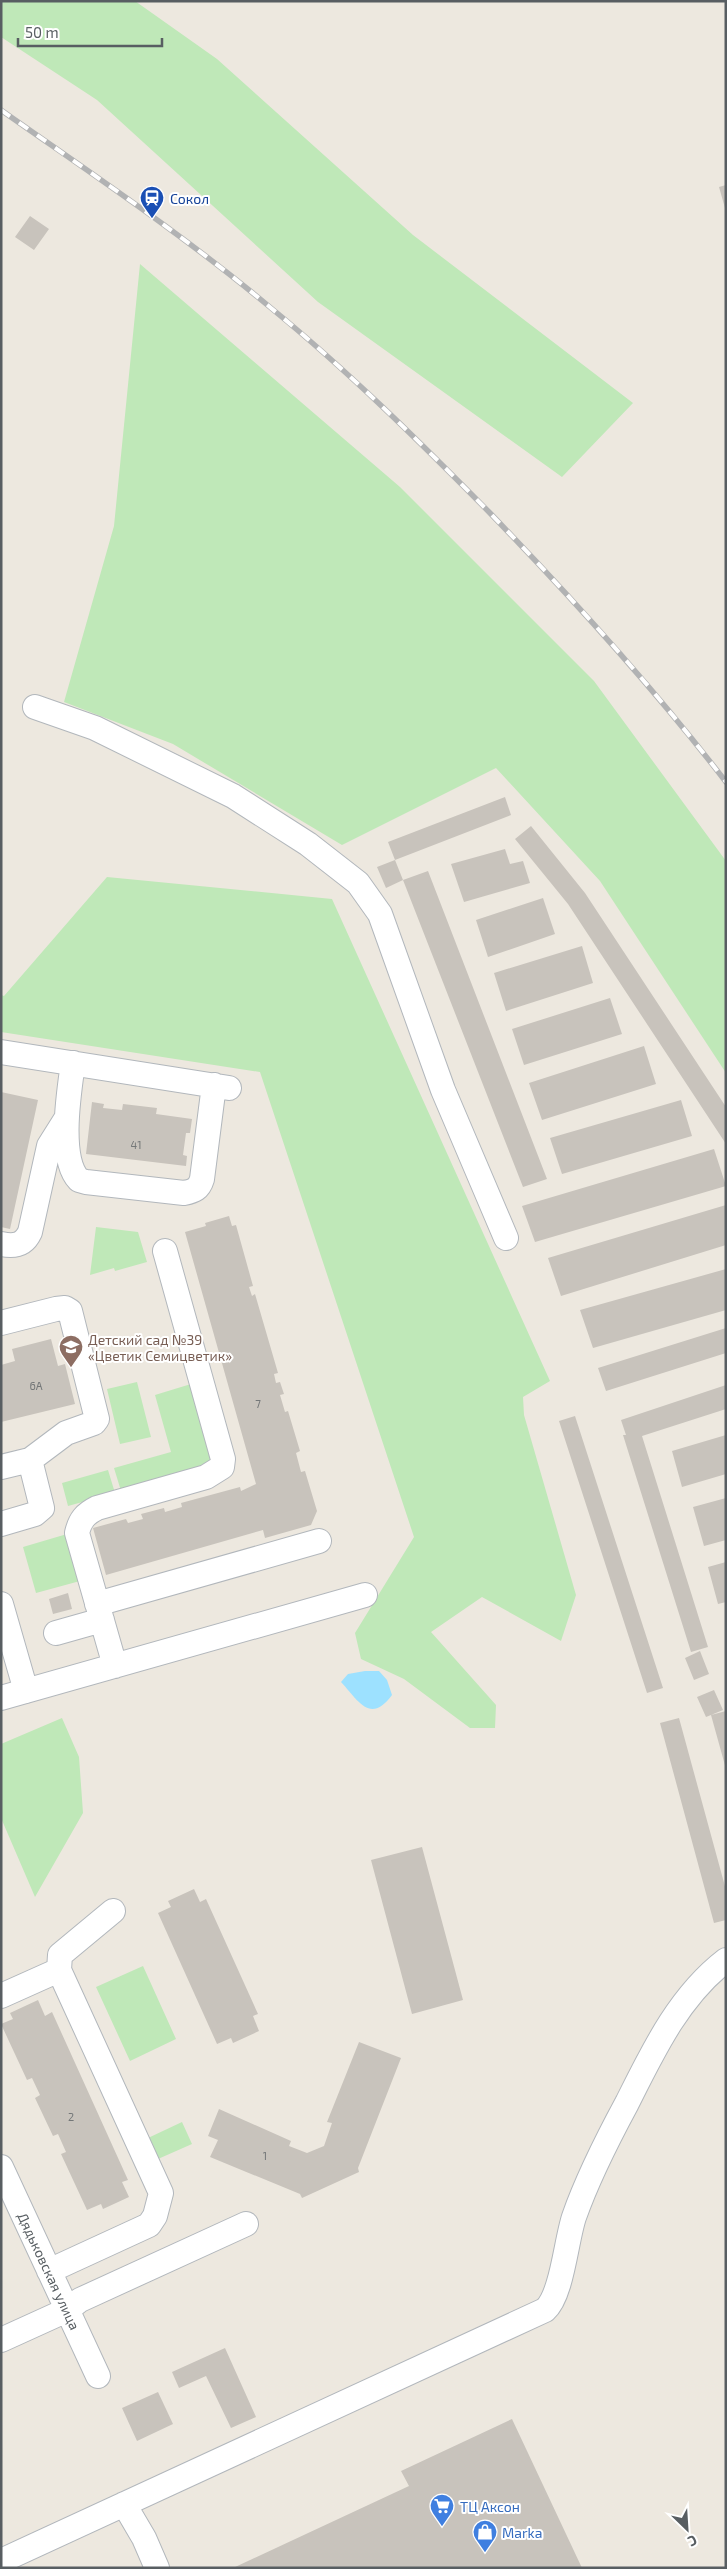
<svg xmlns="http://www.w3.org/2000/svg" width="727" height="2569" viewBox="0 0 727 2569" font-family="'Exo 2',sans-serif">
<style>
.green{fill:#bfe8b8}
.water{fill:#9de1ff}
.building{fill:#c8c3bc}
.lines{fill:none;stroke-linecap:round;stroke-linejoin:round}
.minor-casing{stroke:#b2b7bc;stroke-width:26}
.minor{stroke:#fff;stroke-width:24}
.rail-casing{stroke:#b1b2b3;stroke-width:5.5}
.rail{stroke:#fff;stroke-width:4;stroke-dasharray:11;stroke-linecap:butt}
.labels{text-anchor:middle;dominant-baseline:central;stroke-width:4;stroke-linejoin:round;paint-order:stroke}
.number-label{font-size:11px;fill:#747778}
.transit-label{font-size:14px;fill:#164399;stroke:#fff;text-anchor:start}
.education-label{font-size:14px;fill:#785e54;stroke:#fff;text-anchor:start}
.street-label{font-size:14px;fill:#585e62;stroke:#fff}
.shop-label{font-size:14px;fill:#366cbe;stroke:#fff;text-anchor:start}
</style>
<rect width="100%" height="100%" fill="#ede8df"/>
<!-- green -->
<path class="green" d="M1 1H135L217 59 413 235 633 403 562 477 318 302 97 100 1 37Z
M140 264 400 487 594 681 726 861V1073L600 881 496 768 342 845 173 744 64 702 114 526Z
M107 877 332 899 550 1381 523 1397 524 1415 576 1595 561 1641 482 1597 431 1632 496 1705 495 1728H470L404 1679 361 1659 355 1633 414 1537 260 1072 1 1032V995L4 996Z
M96 1227 138 1232 147 1262 115 1271 114 1268 90 1275Z
M137 1382 151 1437 120 1444 107 1389Z
M191 1384 214 1465 121 1491 114 1468 171 1452 155 1395Z
M108 1470 115 1493 68 1506 62 1483Z
M67 1534 80 1581 36 1593 23 1547Z
M62 1718 79 1757 83 1813 35 1897 1 1818V1744Z
M143 1966 176 2039 130 2061 96 1987Z
M182 2122 192 2144 158 2159 148 2138Z"/>
<!-- water -->
<path class="water" d="M365 1671H379L387 1680 392 1695C370 1725 358 1700 341 1682L348 1674Z"/>
<!-- building -->
<path class="building" d="M726 185V208H725L719 187Z
M30 216 49 229 34 250 15 237Z
M505 797 511 815 395 860 388 842Z
M531 826 585 893 726 1107V1144L568 904 515 839Z
M505 849 510 864 523 861 530 883 464 902 451 864Z
M395 860 403 880 386 888 377 867Z
M428 871 547 1179 523 1187 403 880Z
M543 898 555 934 488 957 476 920Z
M582 946 593 983 506 1011 494 973Z
M610 998 622 1034 524 1065 512 1029Z
M644 1046 656 1084 542 1120 529 1083Z
M1 1092 38 1100 10 1229 1 1227Z
M681 1100 692 1136 562 1174 550 1138Z
M92 1102 104 1104 103 1108 122 1110 123 1104 157 1108 156 1114 192 1119 190 1133H186L183 1155 187 1156 186 1166 86 1154Z
M714 1149 726 1186 535 1242 522 1206Z
M726 1205V1245L561 1296 548 1258Z
M229 1216 232 1226 236 1225 253 1286 249 1287 252 1296 255 1294 278 1373 274 1374 276 1383 280 1382 284 1394 280 1395 285 1412 288 1411 300 1451 296 1453 301 1472 305 1471 317 1511 311 1525 265 1538 263 1530 106 1575 93 1528 126 1519 128 1523 143 1519 141 1514 164 1508 165 1512 182 1507 181 1503 240 1487 241 1491 256 1484 185 1232 206 1226 205 1223Z
M726 1269V1310L593 1348 580 1310Z
M726 1328V1353L606 1391 598 1368Z
M51 1339 58 1366 65 1364 75 1404 1 1422V1365L15 1361 12 1349Z
M726 1385V1409L642 1436 708 1647 691 1652 623 1435H626L621 1420Z
M575 1416 663 1688 647 1693 559 1421Z
M726 1435V1474L682 1487 672 1451Z
M726 1498V1540L704 1546 693 1507Z
M726 1562V1602L718 1604 708 1567Z
M68 1593 72 1609 53 1614 49 1599Z
M700 1651 709 1674 694 1680 685 1658Z
M714 1690 723 1710 711 1715 726 1711V1769L711 1715 706 1717 697 1697Z
M679 1718 726 1890V1920L714 1923 660 1723Z
M422 1847 463 2000 412 2014 371 1860Z
M194 1889 200 1902 206 1899 258 2014 253 2016 259 2031 233 2043 231 2038 217 2044 158 1913 171 1907 168 1901Z
M38 2000 45 2016 52 2012 128 2180 122 2182 129 2197 103 2209 101 2204 87 2210 61 2154 66 2152 58 2134 53 2136 35 2098 40 2095 32 2078 27 2080 1 2024 13 2019 10 2013Z
M359 2042 401 2058 358 2168 359 2172 302 2198 300 2194 210 2157 218 2140 208 2136 219 2109 291 2141 289 2146 307 2153 324 2146 332 2123 327 2122Z
M225 2348 256 2417 231 2428 206 2376 179 2388 172 2372Z
M158 2392 173 2424 137 2441 122 2408Z
M512 2419 582 2568H233L409 2486 401 2471Z"/>
<g class="lines">
<defs>
<path id="minor" d="M35 707 95 728 233 796 308 844 358 883 380 914 443 1090 506 1238
M1 1052 229 1088
M73 1063C69 1092 58 1158 79 1180L86 1182 184 1193C194 1191 199 1189 202 1179L214 1085
M1 1244C15 1247 24 1245 30 1232L49 1146 66 1119
M1 1323 56 1309 65 1308 70 1311 97 1419 94 1423 66 1433 30 1460 1 1467
M1 1524 35 1514 42 1508 30 1460
M1 1604 26 1691
M97 1604 319 1541
M56 1633 102 1620
M115 1666 77 1533C80 1520 85 1514 97 1508L206 1477 222 1467 223 1459 165 1251
M1 1698 365 1595
M59 1970 60 1955 113 1911
M1 1996 59 1970 161 2193 155 2216 149 2225 49 2271
M1 2167 98 2376
M1 2340 67 2310 80 2300 246 2224
M124 2504 144 2538 157 2568
M1 2561 545 2310C562 2295 566 2241 574 2217 588 2177 607 2140 627 2103 653 2051 679 1996 726 1960"/>
</defs>
<!-- minor casing -->
<use href="#minor" class="minor-casing"/>
<!-- minor -->
<use href="#minor" class="minor"/>
<defs>
<path id="rail" d="M1 110C92 174 185 236 271 308 348 371 419 441 489 512 572 598 653 687 726 782"/>
</defs>
<!-- rail casing -->
<use href="#rail" class="rail-casing"/>
<!-- rail -->
<use href="#rail" class="rail"/>
</g>
<!-- icons -->
<defs>
<symbol id="station-pin" viewBox="-11 -11 22 30"><path d="M0 17L-7.5 6A9.5 9.5 0 1 1 7.5 6Z" fill="#1a4fb4" stroke="#fff"/><path d="M-3-6H3Q5-6 5-4V2Q5 4 3 4L4.5 6H3L1.5 4h-3L-3 6H-4.5L-3 4Q-5 4-5 2V-4Q-5-6-3-6ZM-3.5-4v3h7v-3ZM-3.5 1v1.5H-2V1ZM2 1v1.5H3.5V1Z" fill="#fff"/></symbol>
<symbol id="school-pin" viewBox="-11 -11 22 30"><path d="M0 17L-7.5 6A9.5 9.5 0 1 1 7.5 6Z" fill="#8d6e63" stroke="#fff"/><path d="M0-5L7-2L0 1L-7-2ZM-4 1L0 2.5L4 1V4Q0 6-4 4Z" fill="#fff"/></symbol>
<symbol id="supermarket-pin" viewBox="-11 -11 22 30"><path d="M0 17L-7.5 6A9.5 9.5 0 1 1 7.5 6Z" fill="#3f7fe0" stroke="#fff"/><path d="M-6-5.5h2.5l.6 2H6L4.5 2H-2.5L-4.4-4H-6ZM-1.5 3.2a1.3 1.3 0 1 0 .1 0ZM3 3.2a1.3 1.3 0 1 0 .1 0Z" fill="#fff"/></symbol>
<symbol id="shop-pin" viewBox="-11 -11 22 30"><path d="M0 17L-7.5 6A9.5 9.5 0 1 1 7.5 6Z" fill="#3f7fe0" stroke="#fff"/><path d="M-5-2.5h2.3a2.7 3.5 0 0 1 5.4 0H5L5.5 6h-11ZM-1.5-2.5h3a1.5 2.3 0 0 0-3 0Z" fill="#fff"/></symbol>
</defs>
<g fill-rule="evenodd">
<use href="#station-pin" x="138" y="184" width="28" height="38"/>
<use href="#school-pin" x="57" y="1333" width="28" height="38"/>
<use href="#supermarket-pin" x="428" y="2492" width="28" height="38"/>
<use href="#shop-pin" x="471" y="2518" width="28" height="38"/>
</g>
<g class="labels">
<!-- number labels -->
<g class="number-label">
<text x="136" y="1144">41</text>
<text x="36" y="1385">6А</text>
<text x="258" y="1403">7</text>
<text x="71" y="2116">2</text>
<text x="265" y="2155">1</text>
</g>
<!-- transit labels -->
<g class="transit-label">
<text x="170" y="198">Сокол</text>
</g>
<!-- education labels -->
<g class="education-label">
<text x="88" y="1339">Детский сад №39<tspan x="88" dy="16">«Цветик Семицветик»</tspan></text>
</g>
<!-- street labels -->
<g class="street-label">
<text transform="translate(49 2271) rotate(65)">Дядьковская улица</text>
</g>
<!-- shop labels -->
<g class="shop-label">
<text x="460" y="2506">ТЦ Аксон</text>
<text x="502" y="2532">Marka</text>
</g>
</g>
<!-- border -->
<rect width="727" height="2569" fill="none" stroke="#585e62" stroke-width="5"/>
<!-- north arrow -->
<g transform="translate(687 2529) rotate(155)" stroke="#ffffff" stroke-width="4" paint-order="stroke">
<path d="M0-4L9 19L0 12L-9 19Z" fill="#585e62"/>
<text y="-8" font-size="14" font-weight="bold" text-anchor="middle" fill="#585e62">С</text>
</g>
<!-- scale -->
<path d="M18 38v8h144v-8" fill="none" stroke="#585e62" stroke-width="2.5"/>
<text x="25" y="38" font-size="15" fill="#585e62" stroke="#ffffff" stroke-width="4" paint-order="stroke">50 m</text>
</svg>
